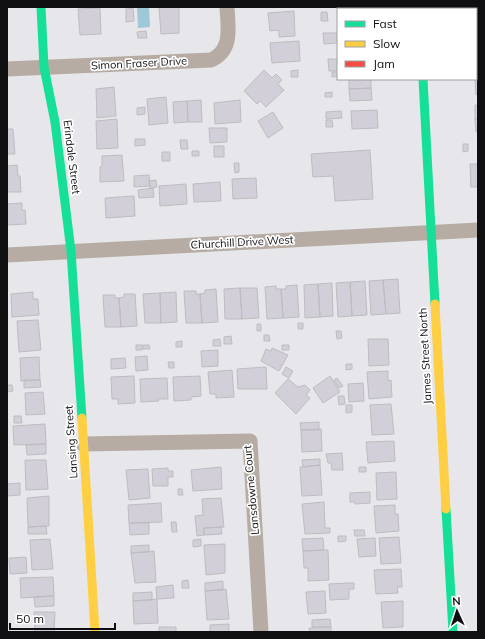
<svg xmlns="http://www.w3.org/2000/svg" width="485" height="639" viewBox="0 0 485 639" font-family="Mulish,sans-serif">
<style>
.water{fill:#9ec7d7}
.building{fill:#d2cfd9;stroke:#bdbdc0}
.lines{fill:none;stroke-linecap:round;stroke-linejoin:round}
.street{stroke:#b6aca3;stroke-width:15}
.fast{stroke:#16e098;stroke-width:9}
.slow{stroke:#ffcf43;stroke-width:9}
.jam{stroke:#f24e42;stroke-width:9}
.labels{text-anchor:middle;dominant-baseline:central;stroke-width:3.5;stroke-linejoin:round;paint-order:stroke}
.street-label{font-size:11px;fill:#0f0f12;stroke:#fff}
</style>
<rect width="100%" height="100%" fill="#e7e7eb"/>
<!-- water -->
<path class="water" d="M137 7H149L150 27 138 28Z"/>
<!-- building -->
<path class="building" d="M159 7H179V33L161 34Z
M100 8 101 34 80 35 78 9Z
M126 8H133L134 21 126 22Z
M294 11 295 36 279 37V30L270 31 268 13Z
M321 12H327L328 21H321Z
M476 27H478V41L476 42Z
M146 31 147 38H138L137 32Z
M323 33H338V43L324 44Z
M299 41 300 61 272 63 270 43Z
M478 41V55H476V42Z
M328 59H338V71H329Z
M476 66H478V80H475Z
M264 70 272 78 276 74 282 80 278 84 284 90 266 107 260 101 257 104 244 91Z
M298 70V77H291V71Z
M332 72H338V76L332 77Z
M349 79H371V88L349 89Z
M475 80H478V94L476 95Z
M114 87 116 116 97 118 96 89Z
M371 88 372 100 350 101 349 89Z
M332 92V97H325V93Z
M166 97 168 123 149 125 147 99Z
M201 100 202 122H188L187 101Z
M240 100 241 122 215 124 214 103Z
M187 101 188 122 174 123 173 102Z
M475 105H478V119H475Z
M145 107V114L137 115V108Z
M377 110 378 128 352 129 351 111Z
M341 111 342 118 326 119V112Z
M273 112 283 128 268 138 258 121Z
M117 119 118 148 97 149 96 121Z
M475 119H478V132H476Z
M326 120H332L333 127H326Z
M209 128H227V142L210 143Z
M7 129H13L15 154H7Z
M135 139H145V145L135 146Z
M180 140H187L188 149H181Z
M463 144H468V151L463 152Z
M214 146H224V157H214Z
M370 150 373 199 335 201 333 176 313 177 311 154Z
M192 151H199V156H192Z
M162 152H170V161H162Z
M122 155 124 181 100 182V167L102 166V156Z
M234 163H239V172L235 173Z
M470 164H478V187H471Z
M17 165 18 176H20L21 192H7V166Z
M149 175 150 186 134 187V176Z
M256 178 257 198 233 199 232 179Z
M156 180 157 187 150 188 149 181Z
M220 182 221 201 194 202 193 184Z
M186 184 187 204 160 206 159 186Z
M153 188 154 197 139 198 138 190Z
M134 196 135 216 106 218 105 198Z
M22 203V210H25L26 224 7 225V204Z
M398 279 400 313 386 314 383 280Z
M383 280 386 314 371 315 369 281Z
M365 281 367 315 352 316 350 282Z
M350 282 352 316 338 317 336 283Z
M332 283 333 316 320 317 318 284Z
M318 284 320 317 305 318 304 285Z
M297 285 299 317 283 318 281 289H286V286Z
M276 286V289H281L283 318 267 319 265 287Z
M240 288H257L259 318 242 319Z
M240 288 242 319H225L224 289Z
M216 289 218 322 202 323 200 294 205 293V290Z
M184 291H196V294H200L202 323H186Z
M33 292V299H38L39 315 12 317 11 294Z
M176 292 177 322 161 323 160 293Z
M160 293 161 323H145L143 294Z
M124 294H135L137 326 121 327 119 298 124 297Z
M103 295H115V298H119L121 327H105Z
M38 320 41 350 19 352 17 321Z
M298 323H303V329H298Z
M257 324H261V331H257Z
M336 331H341L342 338 337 339Z
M264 335H269L270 341H264Z
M231 336 232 344H224V337Z
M220 339 221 346H213V340Z
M368 339H388L389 365 369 366Z
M182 341V347H176V342Z
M136 345H142V350H136Z
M143 345H149L150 349H143Z
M282 345H289V350H282Z
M272 348 288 355 279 371 261 361 266 349 271 351Z
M218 350V366L202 367 201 351Z
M147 356 148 370 136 371 135 357Z
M39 357 40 380 21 381 20 358Z
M125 358 126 368 111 369V359Z
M168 362H174V368H169Z
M346 364H352V369L346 370Z
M266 367 267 389H238L237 369Z
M286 367 293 371 289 378 282 374Z
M232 370 234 397 216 398V394H210L208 372Z
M388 371V381L391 380 392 397 369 399 367 372Z
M134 376 135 403 118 404V399H112L111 377Z
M200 376 201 396 191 397V400L174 401 173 377Z
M330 376 340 392 323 403 313 388Z
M167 378 168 399H158L159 401 141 402 140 379Z
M337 378 343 386 339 388 334 380Z
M288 379 298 387 305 385 310 390 306 395 310 398 296 414 275 393Z
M24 380H40L41 387 24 388Z
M363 383 364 401 349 402 348 384Z
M7 385H12L13 391 7 392Z
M43 392 45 414 26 415 25 393Z
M338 396H344L345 404 339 405Z
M391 404 394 434 372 435 370 405Z
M346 405H352V412L346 413Z
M14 416H21L22 423H14Z
M319 422V430H301L300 423Z
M45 424 46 444 14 445 13 426Z
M321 429 322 451 302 452 301 430Z
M394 441 395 461 368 463 366 442Z
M46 444V454L27 455 26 445Z
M342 453 343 470H332L331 463H328L326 454Z
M320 459V465L303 467 302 460Z
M25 460H46L48 489 26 490Z
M320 465 322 495 302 496 300 467Z
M221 467 222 489 193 491 191 470Z
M359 467H366V472H359Z
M168 468V471H173V477H168V486H153L152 469Z
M148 469 150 498 129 500 126 470Z
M396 472 397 499 377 500 376 473Z
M20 483V495L7 496V484Z
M178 489H182L183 495H178Z
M370 492V503L355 504V502H350V493Z
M49 496V526L28 527 27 498Z
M221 498 224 527 204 528V535L197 536 195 516 203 515 202 499Z
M324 502 325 528H330V533L305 534 302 504Z
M161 503 162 522 129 523 128 505Z
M395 505V514H398L399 531 376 533 374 506Z
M171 522H176L177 532H172Z
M129 523H149V534L130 535Z
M46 526 47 534H28V527Z
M221 527 222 534 204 535V528Z
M354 530H364L365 536H355Z
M338 536H346V541L338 542Z
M399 537 401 563 381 564 379 538Z
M323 538 324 550 303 551 302 539Z
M375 538 376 556 359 557 357 539Z
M50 539 53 569 32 570 30 540Z
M201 539V546L193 547V540Z
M225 544V573L206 575 204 545Z
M149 545V552L131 553V546Z
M328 550 329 580 308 581V568H304L303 551Z
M154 551 156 582 135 583 131 553Z
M26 557 27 573 10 574 9 558Z
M401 569 402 587H397L398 593 376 594 374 570Z
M53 577 54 596 21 598 20 578Z
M188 580 189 588H182V581Z
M223 581V590L205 591V583Z
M348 583H354V589H349V599L330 600 329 584Z
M173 585 174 598 157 599 156 587Z
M226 589 229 619 207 620 205 591Z
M325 591 326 613 308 614 306 592Z
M152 592V600L133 601V593Z
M54 596V606L35 607 34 597Z
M157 599 158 623 134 624 133 601Z
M403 601V627L383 628 381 602Z
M34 612H55L54 632H35Z
M330 619 331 627H312V620Z
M229 624V632H210V625Z
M159 627H176V632H159Z
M331 627V632H310L309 628Z"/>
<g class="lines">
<!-- street -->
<path class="street" d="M7 69 211 60C233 50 228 28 227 7
M7 255 478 230
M83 444 250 441 261 632"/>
<!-- fast -->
<path class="fast" d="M41 7 44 67 55 122 71 251 82 418
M423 79 435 304
M446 509 453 632"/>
<!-- slow -->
<path class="slow" d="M435 304 446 509
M82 418 95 632"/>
<!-- jam -->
<path class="jam" d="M419 7 420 9"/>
</g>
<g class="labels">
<!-- street labels -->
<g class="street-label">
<text transform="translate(139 63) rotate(-3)">Simon Fraser Drive</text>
<text transform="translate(72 157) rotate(83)">Erindale Street</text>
<text transform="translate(242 242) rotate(-3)">Churchill Drive West</text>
<text transform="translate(425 356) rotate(-93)">James Street North</text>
<text transform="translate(71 442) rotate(-94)">Lansing Street</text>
<text transform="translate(251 490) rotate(-95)">Lansdowne Court</text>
</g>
</g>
<!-- border -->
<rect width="485" height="639" fill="none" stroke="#0f0f12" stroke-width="16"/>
<!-- legend -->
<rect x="337" y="8" width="140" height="72" fill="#ffffff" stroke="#9f9fa0"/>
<rect x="345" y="21" width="20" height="6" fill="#16e098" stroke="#9f9fa0"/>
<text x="373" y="28" font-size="12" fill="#0f0f12">Fast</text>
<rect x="345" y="41" width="20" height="6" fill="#ffcf43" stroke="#9f9fa0"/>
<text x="373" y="48" font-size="12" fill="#0f0f12">Slow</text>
<rect x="345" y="61" width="20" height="6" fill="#f24e42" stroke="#9f9fa0"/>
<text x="373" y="68" font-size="12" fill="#0f0f12">Jam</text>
<!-- north arrow -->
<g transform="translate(457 611) rotate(357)" stroke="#ffffff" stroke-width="3" paint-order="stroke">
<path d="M0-3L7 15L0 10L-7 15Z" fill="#0f0f12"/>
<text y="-6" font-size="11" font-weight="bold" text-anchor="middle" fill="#0f0f12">N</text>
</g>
<!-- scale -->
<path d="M10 623v6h105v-6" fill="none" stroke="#0f0f12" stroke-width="2"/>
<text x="16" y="623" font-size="12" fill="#0f0f12" stroke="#ffffff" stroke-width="3" paint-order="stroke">50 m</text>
</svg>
